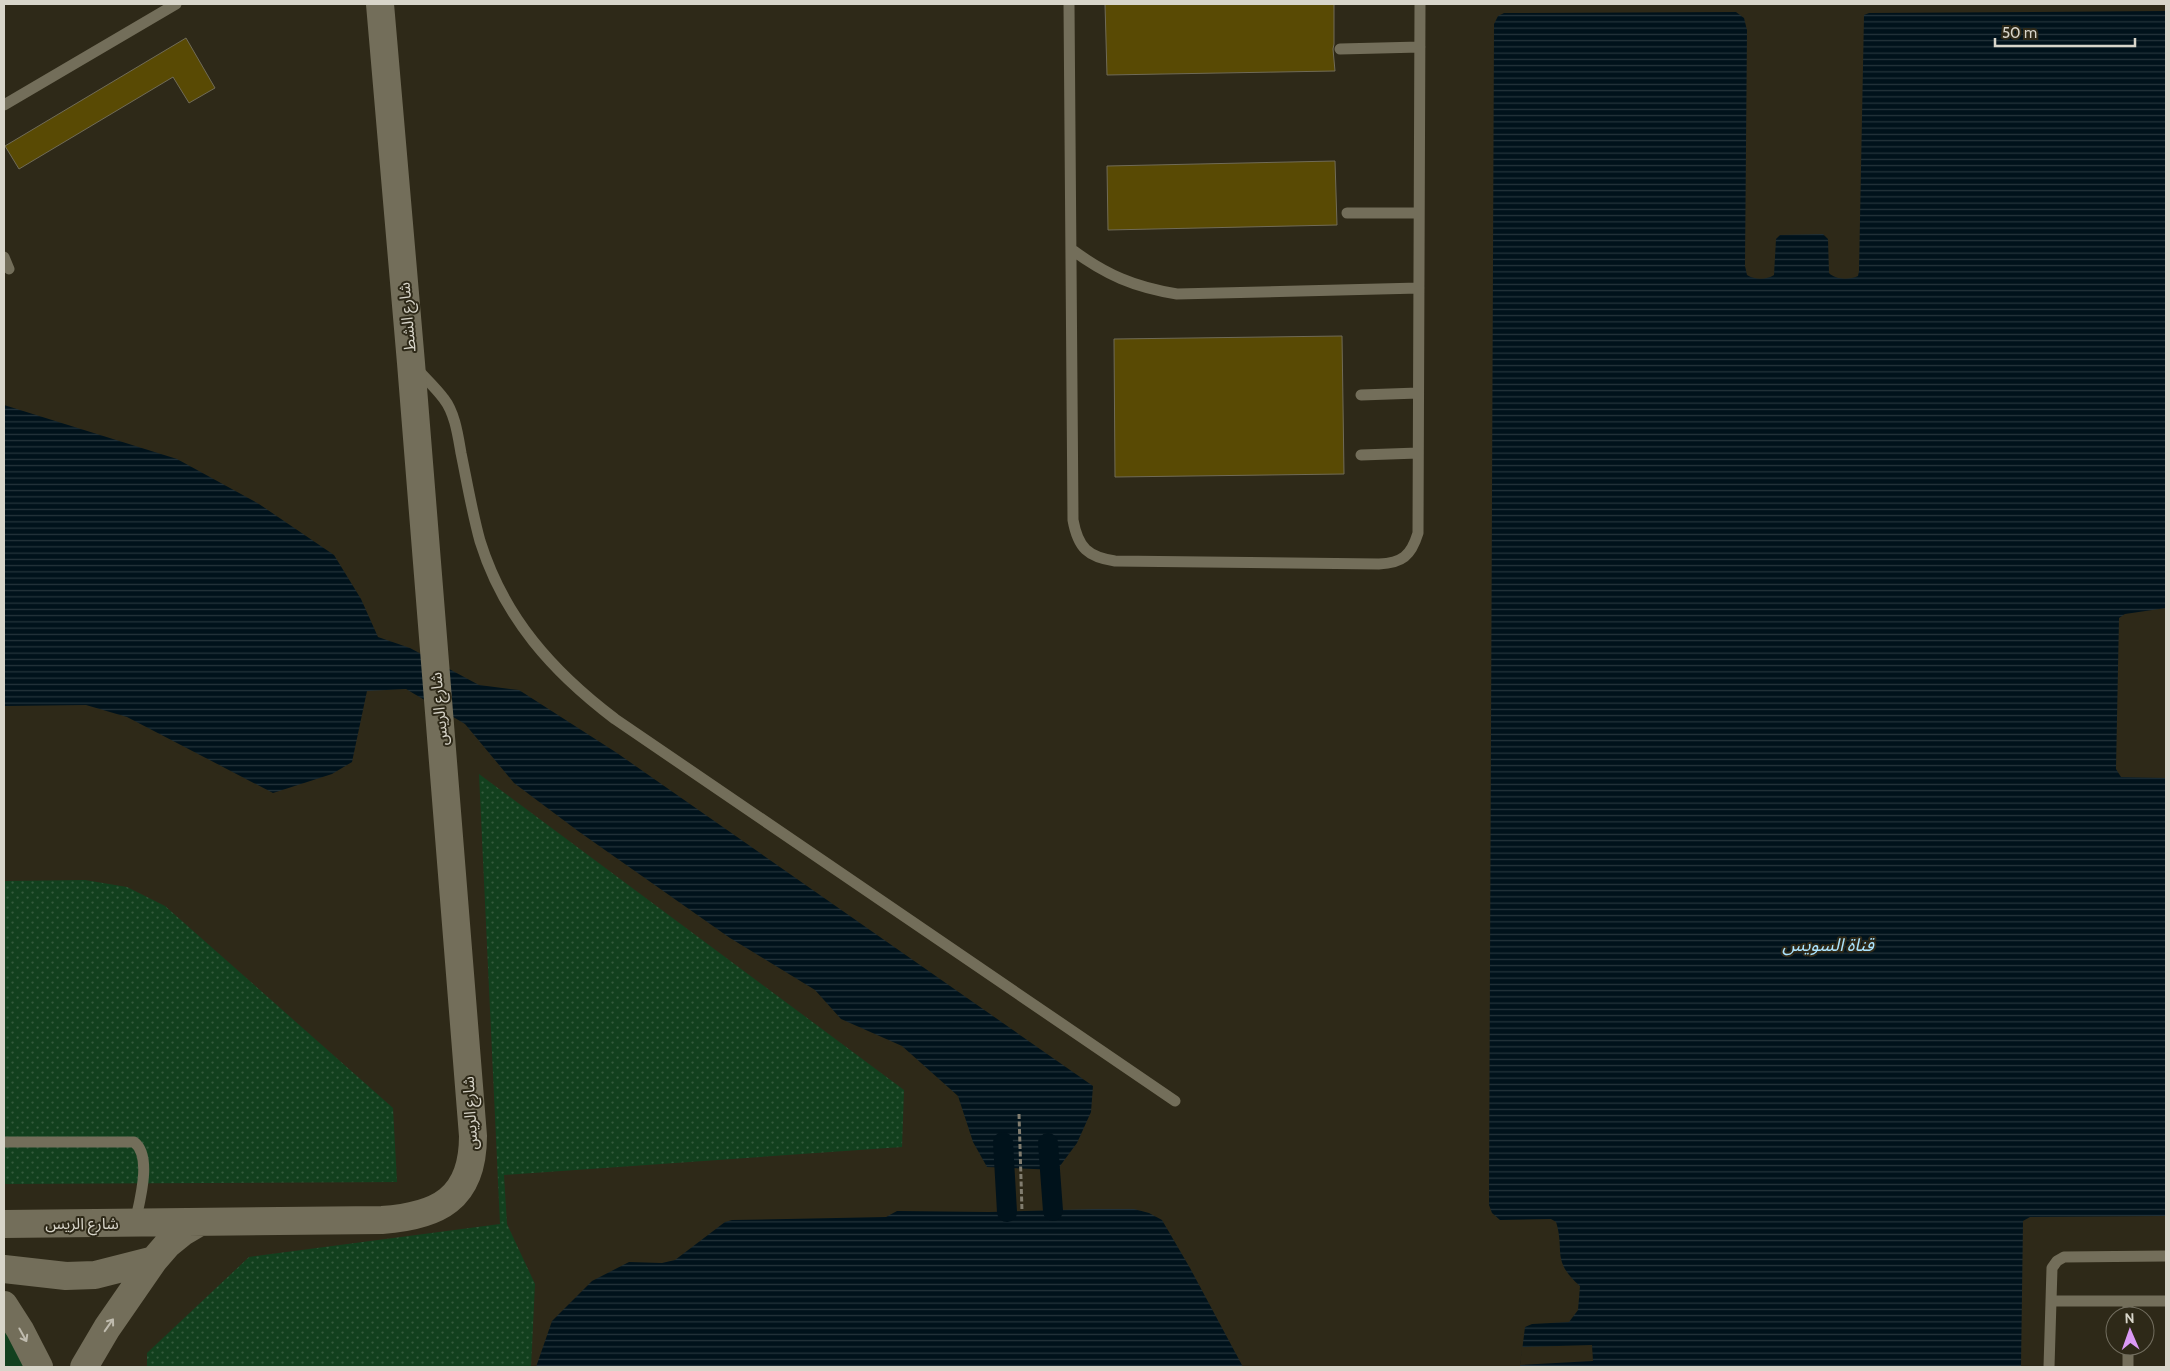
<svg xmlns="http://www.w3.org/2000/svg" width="2170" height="1371" viewBox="0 0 2170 1371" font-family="Cabin,'Noto Sans Arabic',sans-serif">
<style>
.grass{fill:#12401e}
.park{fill:url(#park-dots)}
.water{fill:url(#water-rules)}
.pier{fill:#2e2918}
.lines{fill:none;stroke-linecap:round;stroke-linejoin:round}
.canal{stroke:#00121b;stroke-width:20}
.building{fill:#594a04;stroke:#706b57}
.path{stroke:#817d6f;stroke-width:3;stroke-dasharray:5 2.5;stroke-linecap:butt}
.service{stroke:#736e5a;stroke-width:11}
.tertiary{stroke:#736e5a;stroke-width:28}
.oneway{stroke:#bfbbae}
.labels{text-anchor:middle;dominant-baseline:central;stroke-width:4;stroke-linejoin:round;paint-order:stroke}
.street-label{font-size:16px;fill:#d8d5ca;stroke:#2e2918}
.water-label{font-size:18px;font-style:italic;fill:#ace4fe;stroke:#2e2918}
</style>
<defs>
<pattern id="park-dots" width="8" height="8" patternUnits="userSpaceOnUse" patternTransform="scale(1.25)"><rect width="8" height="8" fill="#12401e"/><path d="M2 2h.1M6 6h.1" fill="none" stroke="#345b3d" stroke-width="1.8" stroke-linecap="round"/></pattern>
<pattern id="water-rules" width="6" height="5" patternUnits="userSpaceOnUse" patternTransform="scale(1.25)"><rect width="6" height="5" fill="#00121b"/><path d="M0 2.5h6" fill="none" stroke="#24343b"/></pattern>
</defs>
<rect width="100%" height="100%" fill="#2e2918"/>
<!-- grass -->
<path class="grass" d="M4 1310 37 1367H4Z"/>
<!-- park -->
<path class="park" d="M479 774 904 1090 902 1147 504 1175 507 1224 535 1284 531 1367H147V1353L249 1257 500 1224Z
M85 880 127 887 165 906 393 1108 397 1182 4 1184V881Z"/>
<!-- water -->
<path class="water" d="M2166 11V608L2125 614 2119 618 2116 769 2121 777 2166 778V1216L2030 1217 2023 1221 2021 1367H1520L1525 1327 1532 1324 1569 1322 1578 1310 1580 1286C1551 1261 1565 1250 1556 1222L1551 1219 1500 1220 1492 1213 1489 1205 1494 24 1498 16 1504 13 1736 12 1744 18 1747 30 1745 266 1747 275C1755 280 1766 280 1774 275L1776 239 1780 235 1823 234 1828 239 1829 273C1836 280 1849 280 1858 276L1859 271 1864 15 1869 13Z
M4 405 177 459 259 504 334 555 361 599 378 637 410 648 479 685 519 690 617 753 1093 1086 1091 1112 1077 1143 1057 1170 987 1167 973 1142 958 1096 902 1046 841 1019 815 990 730 938 578 831 514 783 465 724 406 689 367 691 352 762 332 774 273 793 127 717 86 705 4 706Z
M1094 1209H1134L1149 1213 1162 1220 1190 1268 1243 1367H536L552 1321 592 1281 629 1262 662 1263 675 1260 725 1222 732 1220 886 1217 897 1211 989 1212Z"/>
<!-- pier -->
<path class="pier" d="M1592 1345 1593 1361 1520 1365 1522 1347Z"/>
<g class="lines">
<!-- canal -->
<path class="canal" d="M1003 1142 1007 1212
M1048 1143 1053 1211"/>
</g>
<!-- building -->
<path class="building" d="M1105 4H1334V44L1333 49 1335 71 1107 75Z
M186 38 215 88 189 103 173 77 19 169 5 146Z
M1335 161 1337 225 1108 230 1107 166Z
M1342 336 1344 474 1115 477 1114 339Z"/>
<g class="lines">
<!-- path -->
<path class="path" d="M1019 1114 1022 1211"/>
<!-- service -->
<path class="service" d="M1069 4 1073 520C1078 548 1088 557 1115 561L1379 564C1402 563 1411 556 1418 533L1420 4
M1340 49 1420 47
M4 105 176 4
M1347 213H1419
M1071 249C1106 275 1134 287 1177 294L1419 288
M4 257 9 269
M416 368C425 378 436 388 444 399 455 413 458 436 461 453 467 482 472 512 480 541 504 618 553 672 615 719L1175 1101
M1361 395 1418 393
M1361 455 1418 453
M4 1142H134C153 1156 139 1203 135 1223
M2051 1301H2166
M2128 1316V1301
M2049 1367 2052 1268 2057 1261 2064 1257 2166 1256
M2128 1367V1346"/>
<!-- tertiary -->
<path class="tertiary" d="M4 1224 382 1220C438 1216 473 1199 473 1136L411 363 380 4
M4 1269 66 1276 95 1275 154 1260
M4 1305 20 1330 39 1367
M84 1367 107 1328 154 1260 167 1245 183 1232 200 1222"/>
</g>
<!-- one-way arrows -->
<defs><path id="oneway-shaft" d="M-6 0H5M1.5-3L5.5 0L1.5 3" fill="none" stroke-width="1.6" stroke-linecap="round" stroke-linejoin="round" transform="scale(1.25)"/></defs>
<g class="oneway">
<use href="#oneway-shaft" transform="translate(109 1325) rotate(-55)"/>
<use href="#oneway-shaft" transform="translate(23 1335) rotate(61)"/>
</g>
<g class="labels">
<!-- street labels -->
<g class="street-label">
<text transform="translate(407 317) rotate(-95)">شارع الشط</text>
<text transform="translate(439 709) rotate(-95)">شارع الريس</text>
<text transform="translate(470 1113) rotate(-93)">شارع الريس</text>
<text x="82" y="1223">شارع الريس</text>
</g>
<!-- water labels -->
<g class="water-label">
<text x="1828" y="945">قناة السويس</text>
</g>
</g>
<!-- border -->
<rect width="2170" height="1371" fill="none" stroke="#d8d5ca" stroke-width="10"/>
<!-- north arrow -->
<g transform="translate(2130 1331) rotate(358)"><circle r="24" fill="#2e2918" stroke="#726e5f"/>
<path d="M0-4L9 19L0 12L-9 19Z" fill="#db99f5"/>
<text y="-8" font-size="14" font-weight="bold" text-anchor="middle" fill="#d8d5ca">N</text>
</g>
<!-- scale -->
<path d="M1995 38v8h140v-8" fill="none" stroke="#d8d5ca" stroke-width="2.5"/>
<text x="2002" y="38" font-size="15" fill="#d8d5ca" stroke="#2e2918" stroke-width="4" paint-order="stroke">50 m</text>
</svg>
